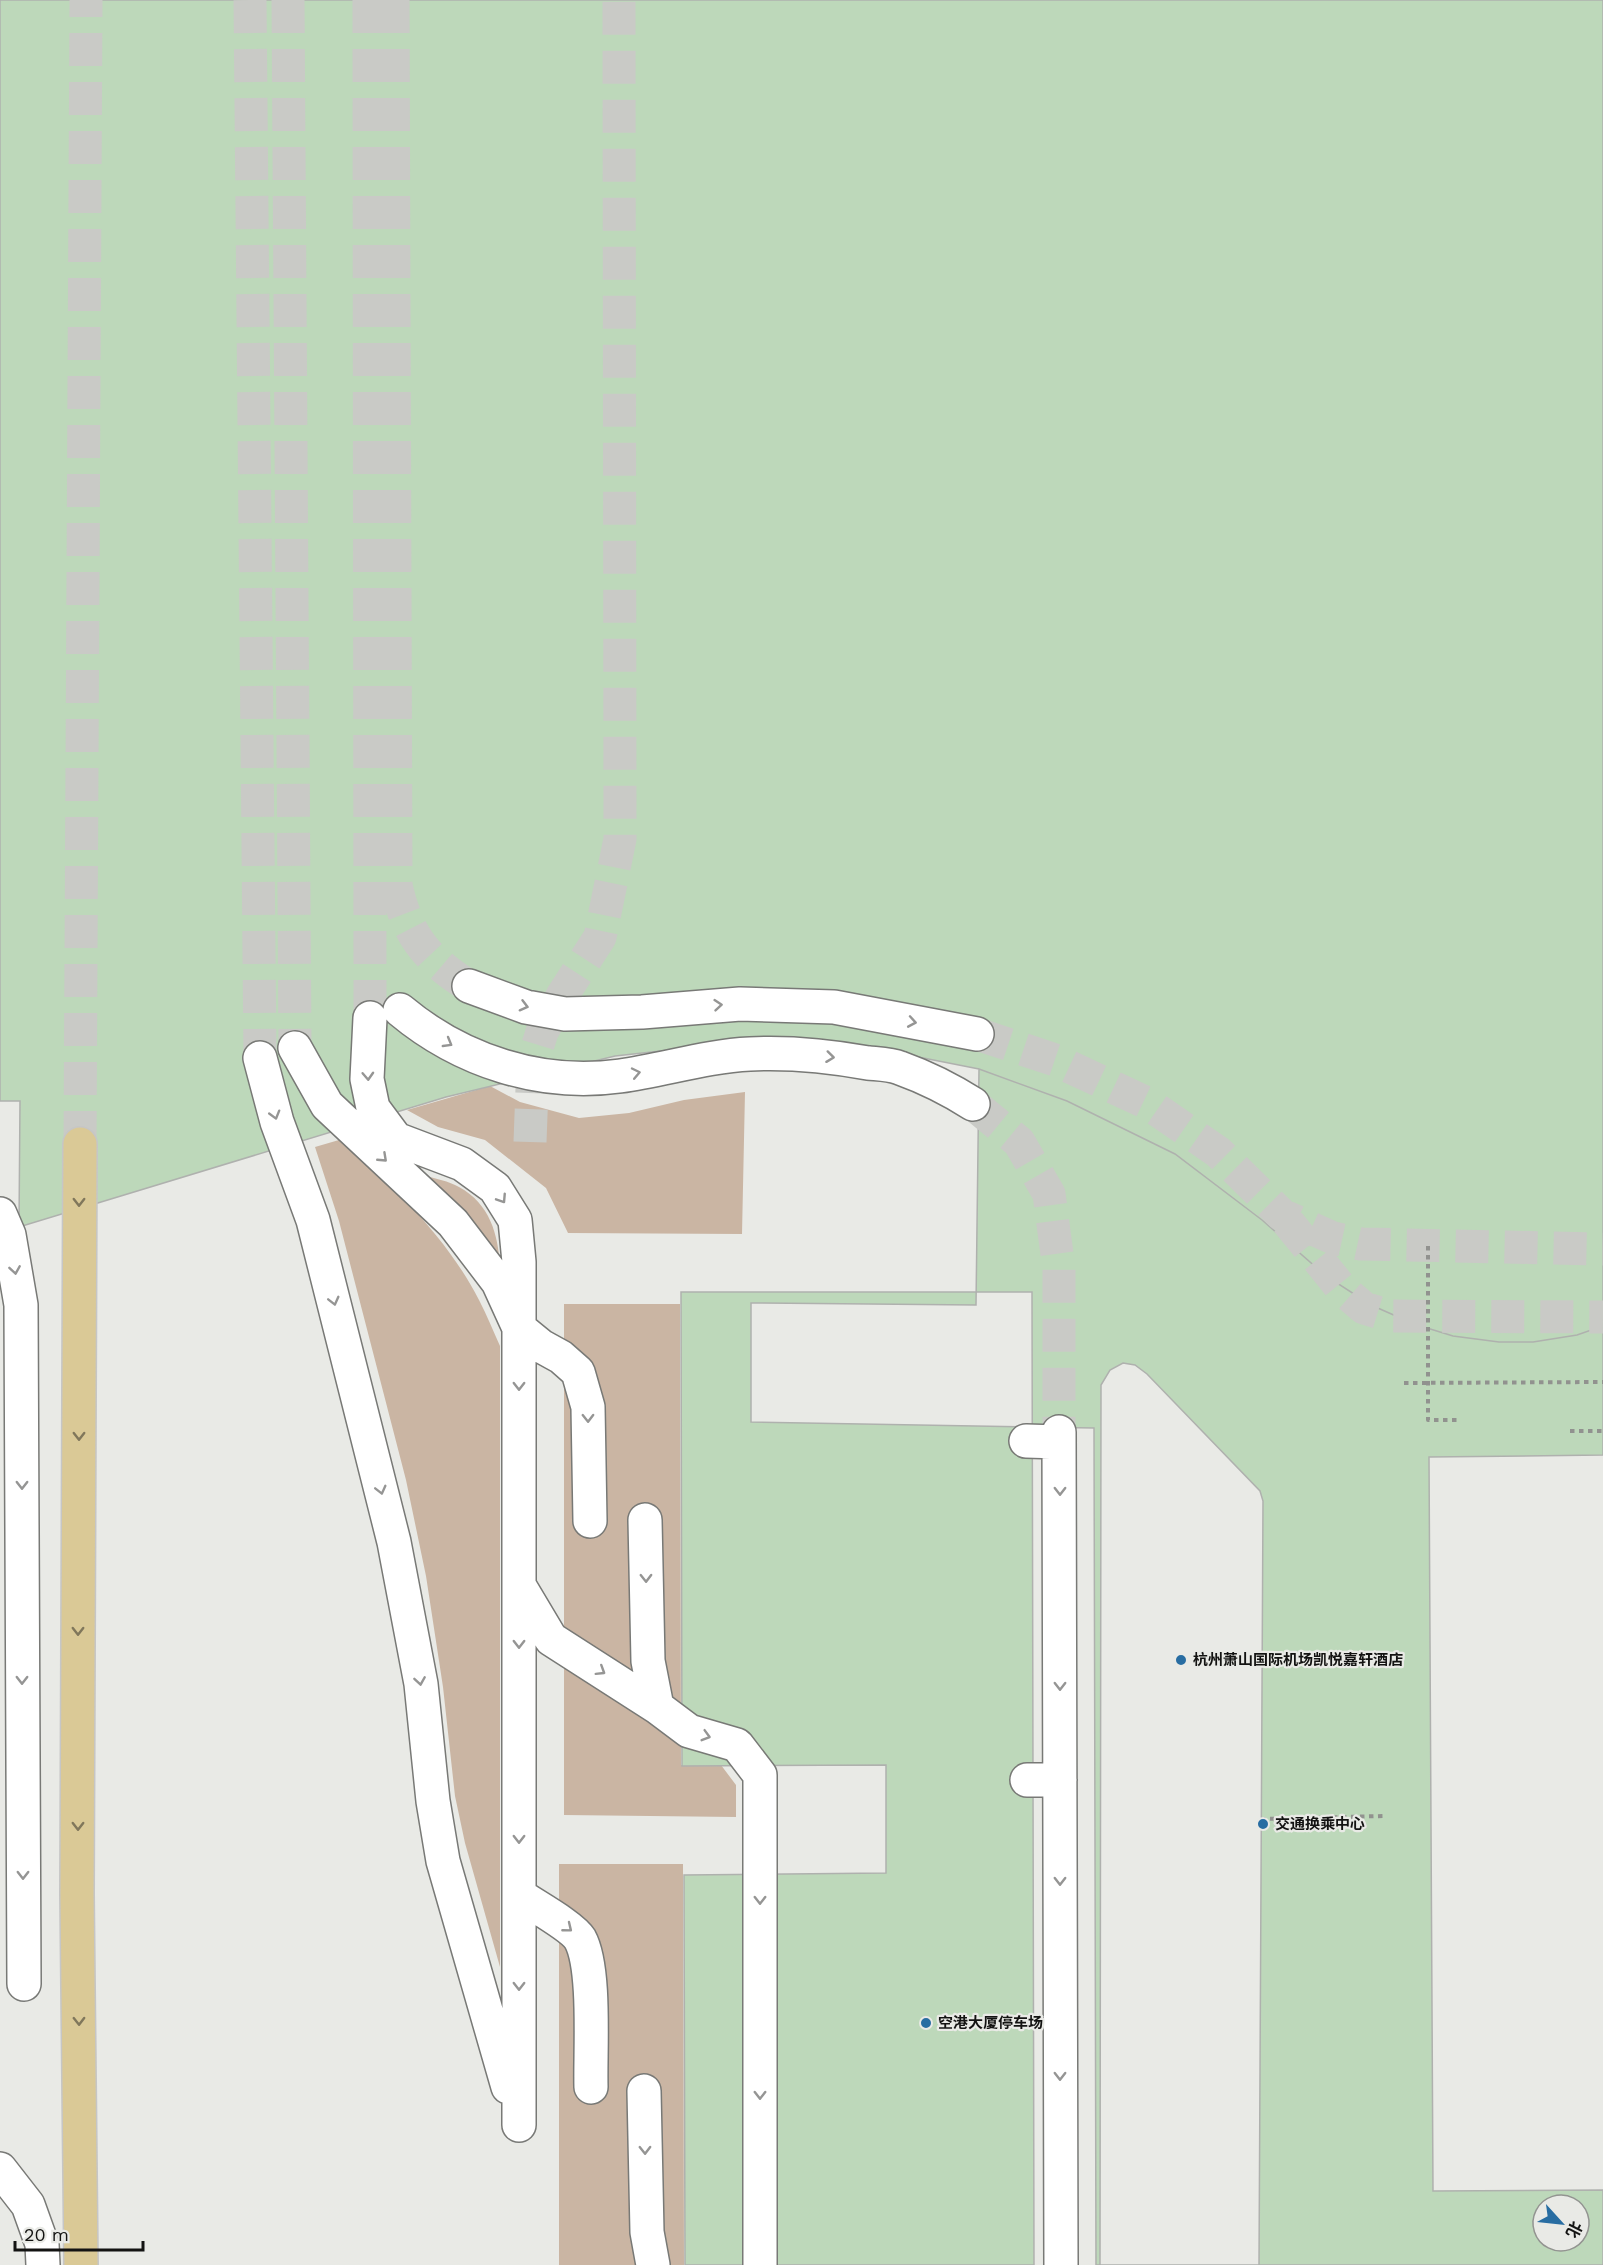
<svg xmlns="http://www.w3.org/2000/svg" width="1603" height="2265" viewBox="0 0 1603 2265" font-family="'Work Sans','Noto Sans SC',sans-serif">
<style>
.green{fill:#cab5a3}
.building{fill:#bdd8ba;stroke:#afb1ae;stroke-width:1.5;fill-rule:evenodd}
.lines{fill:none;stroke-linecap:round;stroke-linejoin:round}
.minor-tunnel{stroke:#c9cac6;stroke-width:33;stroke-dasharray:33 16;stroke-linecap:butt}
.major-tunnel{stroke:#c9cac6;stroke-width:33;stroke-dasharray:33 16;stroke-linecap:butt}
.minor-casing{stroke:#787976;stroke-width:36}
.major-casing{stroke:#c6c6c6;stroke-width:36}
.path{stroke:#91928f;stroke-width:4;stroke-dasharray:4.5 4.5;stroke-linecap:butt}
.minor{stroke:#fff;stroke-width:33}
.major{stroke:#dac996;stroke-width:33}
.oneway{stroke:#959594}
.oneway2{stroke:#80775b}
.poi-dot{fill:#286da2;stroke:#e9eae6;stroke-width:2}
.labels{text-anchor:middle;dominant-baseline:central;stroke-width:4.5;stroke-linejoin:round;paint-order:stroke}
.poi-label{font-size:15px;font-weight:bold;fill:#131312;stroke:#e9eae6;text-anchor:start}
</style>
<rect width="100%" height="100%" fill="#e9eae6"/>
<!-- green -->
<path class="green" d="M490 1086 520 1102 579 1118 629 1113 684 1100 745 1092 742 1234 568 1233 546 1188 485 1140 438 1127 407 1110Z
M339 1140C393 1185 446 1236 479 1300 487 1315 493 1331 500 1346V1967L465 1843 455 1796 443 1687 426 1576 406 1480 339 1221 315 1147Z
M424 1175C435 1179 449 1181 459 1187 490 1204 498 1234 500 1266Z
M564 1304H680L681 1765H721L736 1785V1817L564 1815Z
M559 1864H683L684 2265H559Z"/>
<!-- building -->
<path class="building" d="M0 0H1603V1326L1577 1335 1533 1342H1499L1453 1336 1414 1324 1371 1305 1326 1276 1262 1220 1175 1154 1067 1101 979 1069 898 1053 734 1043 615 1056 446 1097 19 1227 20 1101H0Z
M979 1069 1067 1101 1175 1154 1262 1220 1326 1276 1371 1305 1414 1324 1453 1336 1499 1342H1533L1577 1335 1603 1326V1455L1429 1457 1433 2191 1603 2190V2265H1096L1094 1428 751 1422V1303L976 1305ZM1543 2205H1579V2241H1543Z
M681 1292H1032L1034 2265H685L684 1875 886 1873V1765L682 1766Z
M1123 1363 1135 1365 1147 1374 1260 1491 1263 1501 1259 2265H1100L1101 1385 1110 1370Z"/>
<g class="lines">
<!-- minor-tunnel -->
<path class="minor-tunnel" d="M250 0 260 1058
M288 0 295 1048
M369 0 370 1018
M393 0 396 885C407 935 426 959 469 986
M977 1034 1055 1060 1147 1103 1218 1152 1282 1215 1333 1238 1361 1244 1603 1249
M973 1104 1019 1142 1049 1194 1059 1269V1432
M530 1142 533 1061 542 1032 562 996 600 937 620 839 619 0
M1287 1221 1342 1289 1364 1308 1390 1316 1603 1317"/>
<!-- major-tunnel -->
<path class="major-tunnel" d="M80 1144 86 0"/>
<defs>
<path id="minor" d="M469 986 526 1007 565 1014 642 1012 740 1004 834 1007 977 1034
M400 1010C461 1061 541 1087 620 1076 664 1070 706 1056 750 1054 790 1052 829 1056 868 1063 878 1064 890 1064 900 1068 925 1077 951 1090 973 1104
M370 1018 367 1079 373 1108 396 1139 462 1164 495 1188 515 1220 519 1262V2125
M295 1048 327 1105 453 1223 498 1282 519 1328 541 1346 561 1357 578 1372 588 1407 590 1521
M260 1058 277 1122 313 1220 394 1542 421 1684 433 1801 443 1861 508 2087
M0 1214 9 1235 21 1305 24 1984
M1059 1432 1061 2265
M1026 1441 1059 1442
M645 1520 648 1661 657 1707
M520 1587 551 1639 657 1707 689 1731 737 1745 760 1775V2265
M1027 1780H1060
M519 1895C533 1905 572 1926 580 1939 596 1968 590 2051 591 2087
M644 2091 647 2232 653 2265
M0 2169 28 2205 42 2244 43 2265"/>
<path id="major" d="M80 1144 77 1894 81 2265"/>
</defs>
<!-- minor casing -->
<use href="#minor" class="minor-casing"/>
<!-- major casing -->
<use href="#major" class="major-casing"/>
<!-- path -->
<path class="path" d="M1428 1246V1420H1461
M1404 1383 1603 1382
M1570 1431H1603
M1261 1819 1384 1816"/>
<!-- minor -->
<use href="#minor" class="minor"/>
<!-- major -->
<use href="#major" class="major"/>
</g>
<!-- one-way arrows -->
<defs><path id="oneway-chevron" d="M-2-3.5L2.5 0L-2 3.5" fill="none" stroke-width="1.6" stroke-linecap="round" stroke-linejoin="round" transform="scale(1.5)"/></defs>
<g class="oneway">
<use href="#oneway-chevron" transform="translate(718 1005) rotate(-5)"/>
<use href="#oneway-chevron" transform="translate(524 1006) rotate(15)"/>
<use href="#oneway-chevron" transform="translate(912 1022) rotate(10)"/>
<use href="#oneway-chevron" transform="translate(448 1043) rotate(30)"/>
<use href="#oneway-chevron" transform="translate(830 1057) rotate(7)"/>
<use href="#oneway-chevron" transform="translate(636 1073) rotate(-12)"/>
<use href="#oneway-chevron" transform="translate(368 1076) rotate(87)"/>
<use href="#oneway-chevron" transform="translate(275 1115) rotate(74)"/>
<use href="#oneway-chevron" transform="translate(383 1158) rotate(43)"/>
<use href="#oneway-chevron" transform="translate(502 1199) rotate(57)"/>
<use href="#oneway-chevron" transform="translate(15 1270) rotate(81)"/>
<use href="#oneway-chevron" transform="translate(334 1301) rotate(76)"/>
<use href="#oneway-chevron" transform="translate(519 1386) rotate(90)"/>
<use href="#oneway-chevron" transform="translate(588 1418) rotate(89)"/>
<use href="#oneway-chevron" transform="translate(22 1485) rotate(90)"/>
<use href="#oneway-chevron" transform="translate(381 1490) rotate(76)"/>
<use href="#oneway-chevron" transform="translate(1060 1491) rotate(90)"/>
<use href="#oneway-chevron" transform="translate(646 1578) rotate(89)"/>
<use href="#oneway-chevron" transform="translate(519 1644) rotate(90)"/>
<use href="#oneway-chevron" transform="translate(601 1671) rotate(32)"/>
<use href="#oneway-chevron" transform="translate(22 1680) rotate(90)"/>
<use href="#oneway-chevron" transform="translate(420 1681) rotate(81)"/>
<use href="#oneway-chevron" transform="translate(1060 1686) rotate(90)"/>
<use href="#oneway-chevron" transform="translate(706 1736) rotate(16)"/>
<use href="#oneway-chevron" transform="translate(519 1839) rotate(90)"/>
<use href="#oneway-chevron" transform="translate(23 1875) rotate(90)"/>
<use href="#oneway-chevron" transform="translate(1060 1881) rotate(90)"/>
<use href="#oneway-chevron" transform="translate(760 1900) rotate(90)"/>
<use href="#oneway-chevron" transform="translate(568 1928) rotate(39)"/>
<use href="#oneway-chevron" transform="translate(519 1986) rotate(90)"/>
<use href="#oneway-chevron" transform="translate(1060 2076) rotate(90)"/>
<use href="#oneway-chevron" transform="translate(760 2095) rotate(90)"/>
<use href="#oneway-chevron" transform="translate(645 2150) rotate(89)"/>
</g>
<g class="oneway2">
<use href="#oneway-chevron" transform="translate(79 1202) rotate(90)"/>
<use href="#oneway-chevron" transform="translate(79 1436) rotate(90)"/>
<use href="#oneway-chevron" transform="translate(78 1631) rotate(90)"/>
<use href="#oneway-chevron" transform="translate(78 1826) rotate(90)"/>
<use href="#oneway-chevron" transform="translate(79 2021) rotate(89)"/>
</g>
<!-- markers -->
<g class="poi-dot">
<circle cx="1181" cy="1660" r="6"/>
<circle cx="1263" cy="1824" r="6"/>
<circle cx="926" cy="2023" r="6"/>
</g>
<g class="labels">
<!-- poi labels -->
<g class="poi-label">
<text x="1193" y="1660">杭州萧山国际机场凯悦嘉轩酒店</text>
<text x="1275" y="1824">交通换乘中心</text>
<text x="938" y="2023">空港大厦停车场</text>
</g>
</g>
<!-- north arrow -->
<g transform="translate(1561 2223) rotate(117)"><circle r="28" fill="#e9eae6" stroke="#939491" stroke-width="1.5"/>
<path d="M0-4.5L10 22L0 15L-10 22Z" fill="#286da2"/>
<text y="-9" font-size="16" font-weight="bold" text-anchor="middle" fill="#131312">北</text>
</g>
<!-- scale -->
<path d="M15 2241v9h128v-9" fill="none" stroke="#131312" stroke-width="3"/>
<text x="24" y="2241" font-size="18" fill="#131312" stroke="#e9eae6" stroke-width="4.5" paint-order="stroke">20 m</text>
</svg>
